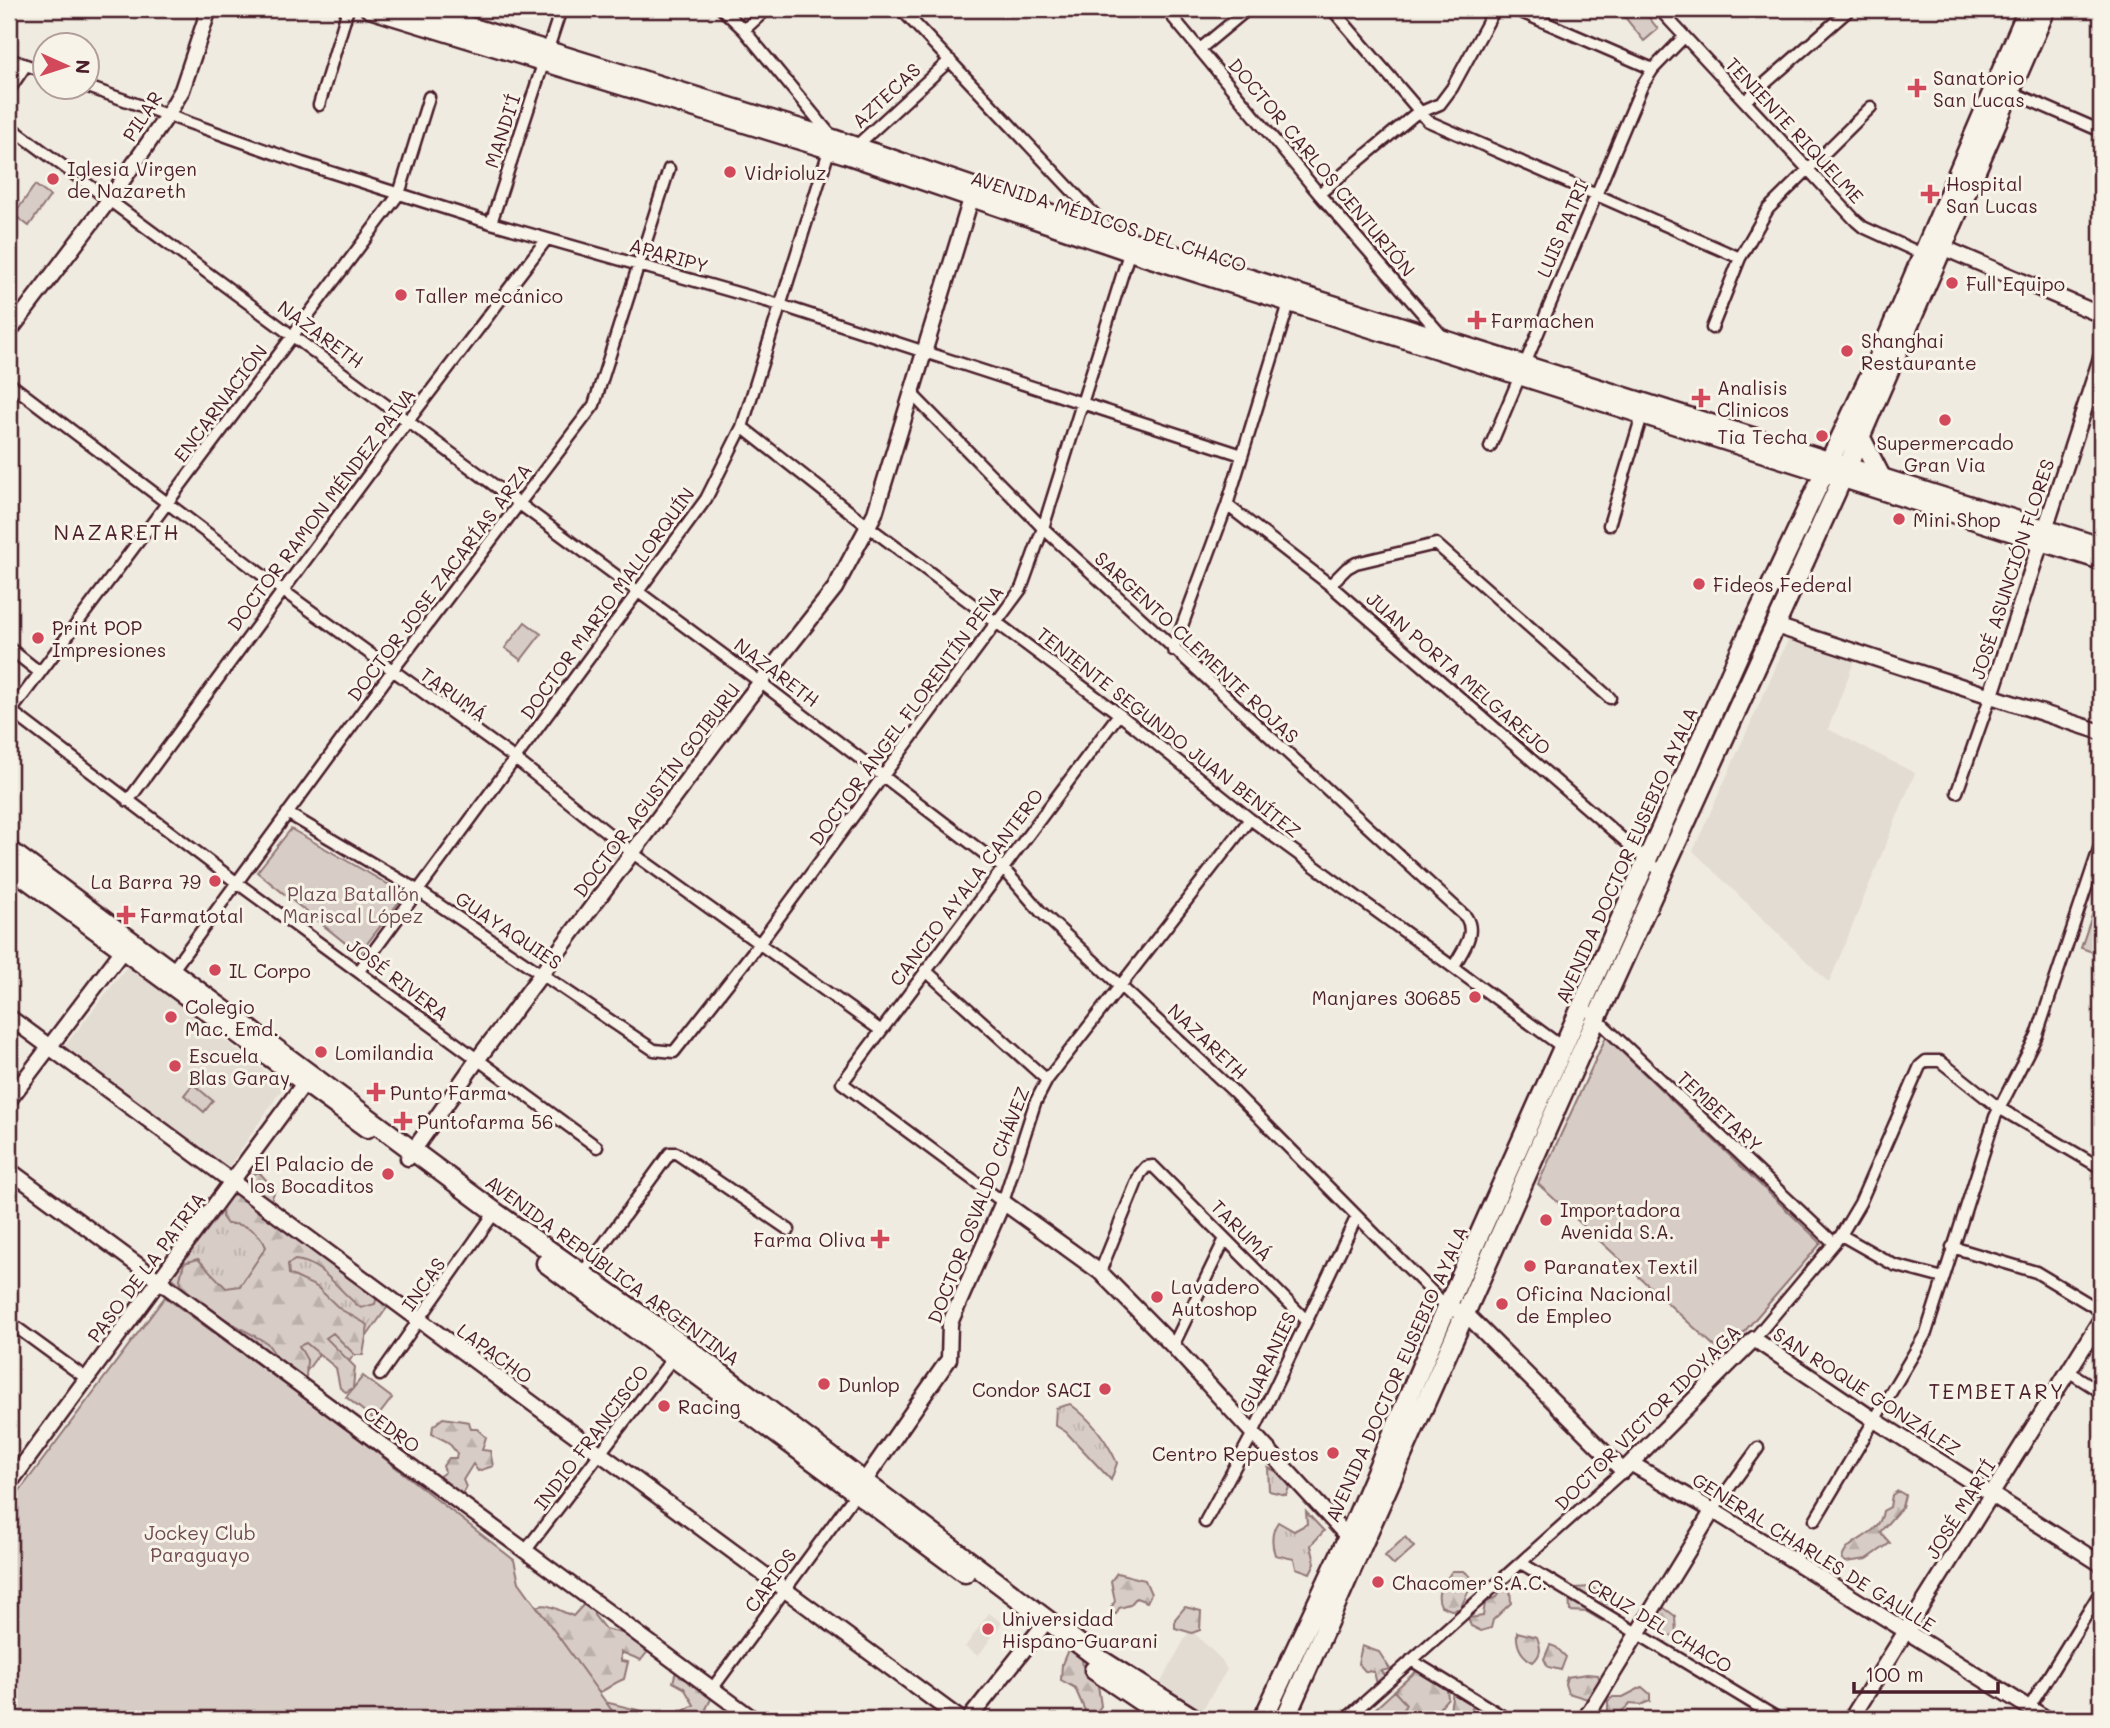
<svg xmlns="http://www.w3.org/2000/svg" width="2110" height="1728" viewBox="0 0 2110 1728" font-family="Mali,sans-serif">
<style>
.built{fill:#e3dcd2}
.grass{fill:url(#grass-tufts);stroke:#917678;stroke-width:2}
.forest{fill:url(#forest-firs);stroke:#917678;stroke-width:2}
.park{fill:#d8cdc6;stroke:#917678;stroke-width:2}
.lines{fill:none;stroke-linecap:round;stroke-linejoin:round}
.street-casing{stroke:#4a1f2b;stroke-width:15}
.secondary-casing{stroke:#4a1f2b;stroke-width:19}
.primary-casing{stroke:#4a1f2b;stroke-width:21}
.highway-casing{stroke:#4a1f2b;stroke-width:23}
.street{stroke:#f7f3e8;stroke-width:10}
.secondary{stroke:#f7f3e8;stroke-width:14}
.primary{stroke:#f7f3e8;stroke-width:16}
.highway{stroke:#f7f3e8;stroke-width:18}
.poi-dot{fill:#d1495b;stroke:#f7f3e8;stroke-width:2.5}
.labels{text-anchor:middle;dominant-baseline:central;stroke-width:6;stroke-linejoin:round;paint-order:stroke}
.poi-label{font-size:19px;fill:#4a1f2b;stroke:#f7f3e8;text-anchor:start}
.street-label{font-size:19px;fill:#4a1f2b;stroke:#f7f3e8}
.park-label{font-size:19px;fill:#6e4a52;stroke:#f7f3e8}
.neighbourhood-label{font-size:21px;letter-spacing:2px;fill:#4a1f2b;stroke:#f7f3e8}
</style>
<defs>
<pattern id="grass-tufts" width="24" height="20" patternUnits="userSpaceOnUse" patternTransform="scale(1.75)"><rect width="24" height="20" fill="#d8cdc6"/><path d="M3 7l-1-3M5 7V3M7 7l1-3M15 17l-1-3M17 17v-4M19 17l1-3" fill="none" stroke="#bbb0aa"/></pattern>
<pattern id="forest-firs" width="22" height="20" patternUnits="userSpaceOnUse" patternTransform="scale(1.75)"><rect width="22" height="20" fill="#d8cdc6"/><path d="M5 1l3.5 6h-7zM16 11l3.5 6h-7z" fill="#bbb0aa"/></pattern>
</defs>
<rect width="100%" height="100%" fill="#f0ebe0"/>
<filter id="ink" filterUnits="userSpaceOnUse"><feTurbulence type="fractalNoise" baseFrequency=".0143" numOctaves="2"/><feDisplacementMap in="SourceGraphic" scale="14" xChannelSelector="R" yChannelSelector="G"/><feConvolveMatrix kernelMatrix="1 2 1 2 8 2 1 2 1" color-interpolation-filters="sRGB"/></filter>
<g filter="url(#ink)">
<!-- built -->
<path class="built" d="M1788 640 1854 662 1828 729 1915 773 1829 983 1693 851Z
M607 837 623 848 606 868 591 859Z
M128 965 284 1086 229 1167 64 1047Z
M989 1613 1002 1623 978 1656 965 1647Z
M1190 1629 1222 1660 1227 1670 1201 1712 1161 1682Z"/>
<!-- grass -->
<path class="grass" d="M236 1193 391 1302 348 1363 324 1347 300 1380 171 1277Z
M1070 1404C1092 1420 1106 1438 1117 1463L1111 1480 1066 1432 1055 1425 1056 1408Z
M1268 1468 1287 1475 1290 1485 1286 1495 1269 1491Z
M1306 1512 1324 1531 1311 1545 1315 1563 1310 1573 1296 1568 1294 1559 1275 1555C1271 1543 1271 1532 1278 1522L1294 1531 1307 1524Z
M1362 1646 1379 1652 1390 1669 1381 1671 1387 1677 1383 1683 1377 1684 1374 1672 1365 1671 1358 1663Z
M1412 1675 1429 1719H1364Z"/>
<!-- forest -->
<path class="forest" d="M259 1172 275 1190 270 1203 248 1187 249 1176Z
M236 1193 377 1296 375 1304 361 1308C340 1293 323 1262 295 1260L288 1264 289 1274 317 1287 340 1309 368 1325 363 1355H355L333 1333 326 1338 355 1367 353 1388 346 1392 340 1388 336 1368 306 1343 299 1346 307 1360 306 1377 299 1379 281 1363 267 1343 185 1296 180 1279 184 1263 198 1259 226 1288 240 1286 266 1247C259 1230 244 1223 227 1224L222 1217 223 1202Z
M443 1418 469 1422 471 1429H477L486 1437 482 1450 490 1451 493 1466 478 1471 473 1464 463 1480 466 1487 461 1496 437 1478 445 1472 443 1466 449 1458H456L457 1453 448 1442 432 1434 433 1426Z
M1898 1491 1905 1495 1902 1507 1880 1532 1890 1543 1867 1559 1846 1562 1842 1559C1847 1537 1879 1539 1883 1511L1890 1507 1892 1495Z
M1452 1571H1464L1471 1577 1470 1588 1460 1609 1451 1610 1441 1606C1434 1591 1444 1584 1452 1571Z
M1117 1573 1145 1580 1151 1594 1147 1602 1136 1598 1130 1605 1119 1608 1116 1614 1112 1613 1111 1608 1115 1601 1111 1581Z
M1503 1585 1510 1586 1511 1603 1493 1620 1491 1628 1481 1631 1471 1626 1468 1618 1483 1616 1485 1603 1497 1597Z
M1592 1587C1604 1597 1616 1602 1613 1620L1604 1622 1587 1612 1570 1611 1569 1594 1574 1588Z
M585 1603H593L594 1615 605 1629 639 1637 652 1646 641 1660 621 1652V1661L628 1662 624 1679C610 1684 604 1694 588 1695L520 1614C548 1599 547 1606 573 1616Z
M1660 1605 1675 1616 1676 1636 1666 1635 1645 1618Z
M1185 1607 1201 1611 1200 1630 1192 1633 1175 1628V1619Z
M1517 1632 1537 1637C1541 1648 1542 1654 1533 1662 1521 1656 1516 1645 1517 1632Z
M1070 1645 1081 1652 1083 1667 1097 1678 1101 1706 1096 1713H1086L1075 1688 1061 1680 1062 1664Z
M1550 1645 1556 1647 1566 1657 1561 1670 1548 1667 1544 1659Z
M1430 1665C1446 1672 1446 1682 1448 1698L1430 1719H1399L1406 1704 1394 1691 1421 1667Z
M677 1668 717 1699H711L706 1709 708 1719H679L680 1713 694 1705 684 1688 673 1682Z
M1587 1674 1598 1675 1601 1682 1591 1700 1568 1693 1565 1684 1567 1677Z
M1642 1687 1650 1694V1701L1640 1705 1630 1704 1615 1717 1608 1715V1701L1613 1697H1623Z
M1453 1691 1473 1701 1472 1709 1457 1714 1450 1710Z
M572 1694 658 1715 664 1719H540Z"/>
<!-- park -->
<path class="park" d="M1623 9H1642L1658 29 1644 41 1620 11Z
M35 185 50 196 29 226 14 215Z
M525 622 541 634 521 660 505 648Z
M291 829 405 894 359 954 257 872Z
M2101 889V955L2081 948Z
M1606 1037 1821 1243 1724 1355 1538 1184Z
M193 1084 213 1101 204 1112 184 1095Z
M165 1297 348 1430 514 1560 519 1582 618 1719H9V1505Z
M363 1376 392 1398 375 1420 346 1397Z
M1405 1537 1414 1547 1394 1565 1385 1556Z"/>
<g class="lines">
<defs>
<path id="street" d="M901 9 1110 231
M1166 9 1319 194 1443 337
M1332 9 1428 121 1740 258
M1514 9 1653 69
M1659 9 1856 221 1863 227 1922 254
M744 30 767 9
M1200 49 1248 9
M9 59 46 72
M88 87 302 163 491 223 780 305 1242 455
M9 90 26 65
M2009 91 2101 131
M1745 101 1850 9
M319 105 348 9
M9 126 760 682 1002 867 1040 911 1232 1090 1447 1307
M854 148 950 60
M1319 194 1414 115 1440 104 1452 88 1495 9
M491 223 561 9
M1712 328 1740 258 1768 209 1871 107
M9 383 282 590 514 758 634 854 880 1030
M911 393 1043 528 1466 917C1477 934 1462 951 1454 966
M742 427 869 527 1119 714 1250 819 1565 1049
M1490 447 1642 86 1653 69 1684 37
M1227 505 1330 585 1663 874
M1609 525 1643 412
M1330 585 1347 568 1356 563 1436 544 1610 698
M9 648 38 671
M1173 650 1227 505 1290 300
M11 711 236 882 597 1147
M9 714 399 194 429 97
M1119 714 842 1083 1003 1202 1035 1103 1047 1080 1250 819
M1957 792 1990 698
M128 801 408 421 546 240
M287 813 417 890 654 1050 674 1052 759 944 1021 589 1043 528 1130 250
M925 970 1047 1080
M359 971 706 499 742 427 833 138 744 30 722 9
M169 975 392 671 594 405 669 169
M1582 1005 1834 1243
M1841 1235 1894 1265 1943 1278
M1952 1247 2036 1272 2101 1311
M1100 1272 1140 1174 1146 1167 1153 1166 1305 1319
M581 1275 670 1153H676L789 1230
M9 1322 87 1379
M1754 1339 1841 1235 1860 1203 1920 1066 1926 1061H1940L1999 1108 2101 1168
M1173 1346 1225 1239
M2068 1371 2101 1392
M380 1375 495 1212
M1713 1510 1758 1448
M1815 1520 1926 1333 1995 1117 2037 1035 2101 843
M1205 1522 1252 1435 1357 1216
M526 1550 676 1354
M1521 1563 1779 1719
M1411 1660 1507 1719
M712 1689 857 1492
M2029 1708 2101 1591
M1346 1719 1623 1471"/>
<path id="secondary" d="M1942 247 2101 315
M9 332 109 200 167 116 182 90 209 9
M1776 626 2101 732
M1990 698 2101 358
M9 1017 960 1719
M9 1100 129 942
M408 1158 477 1060 749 697 835 588 875 513 974 189
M9 1170 753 1719
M1447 1307 1465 1313 1623 1471 1754 1339 1873 1419 2101 1564
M1632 1464 1717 1513 2047 1719
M865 1480 949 1359 950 1323 1003 1202 1100 1272 1173 1346 1348 1537
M9 1484 311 1074
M969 1719 1042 1627
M1585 1719 1713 1510
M1851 1719 2101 1319"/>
<path id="primary" d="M369 9 846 155 1129 252 2101 561
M415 9 833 138 1133 241 2101 546"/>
<path id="highway" d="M1860 436 1881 477
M9 850 495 1212 683 1345 1095 1656 1195 1719
M9 866 367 1128
M546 1263 965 1573
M1094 1670 1167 1719
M1263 1719 1348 1537 1447 1307 1739 654 1885 343 2028 9
M1285 1719 1578 1059 1842 479 2046 9"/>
</defs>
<!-- street casing -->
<use href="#street" class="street-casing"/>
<!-- secondary casing -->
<use href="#secondary" class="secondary-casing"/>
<!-- primary casing -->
<use href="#primary" class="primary-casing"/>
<!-- highway casing -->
<use href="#highway" class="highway-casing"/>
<!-- street -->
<use href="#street" class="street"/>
<!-- secondary -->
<use href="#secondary" class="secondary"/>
<!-- primary -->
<use href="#primary" class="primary"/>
<!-- highway -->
<use href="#highway" class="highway"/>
</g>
</g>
<!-- markers -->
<g class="poi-dot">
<path d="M1913.5 77.5h7v7h7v7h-7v7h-7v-7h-7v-7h7z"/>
<circle cx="730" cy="172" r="7"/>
<circle cx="53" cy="179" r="7"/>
<path d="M1926.5 183.5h7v7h7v7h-7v7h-7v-7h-7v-7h7z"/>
<circle cx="1952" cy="283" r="7"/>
<circle cx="401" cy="295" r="7"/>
<path d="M1473.5 309.5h7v7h7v7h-7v7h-7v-7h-7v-7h7z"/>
<circle cx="1847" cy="351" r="7"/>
<path d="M1697.5 387.5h7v7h7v7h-7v7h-7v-7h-7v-7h7z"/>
<circle cx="1945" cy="420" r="7"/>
<circle cx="1822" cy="436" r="7"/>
<circle cx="1899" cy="519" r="7"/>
<circle cx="1699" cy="584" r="7"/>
<circle cx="38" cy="638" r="7"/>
<circle cx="215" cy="881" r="7"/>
<path d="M122.5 904.5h7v7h7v7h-7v7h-7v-7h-7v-7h7z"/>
<circle cx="215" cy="970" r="7"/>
<circle cx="1475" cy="997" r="7"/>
<circle cx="171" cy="1017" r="7"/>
<circle cx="321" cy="1052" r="7"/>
<circle cx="175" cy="1066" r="7"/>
<path d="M372.5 1081.5h7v7h7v7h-7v7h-7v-7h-7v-7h7z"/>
<path d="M399.5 1110.5h7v7h7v7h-7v7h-7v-7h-7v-7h7z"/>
<circle cx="388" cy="1174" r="7"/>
<circle cx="1546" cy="1220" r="7"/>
<path d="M876.5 1228.5h7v7h7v7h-7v7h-7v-7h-7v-7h7z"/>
<circle cx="1530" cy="1266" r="7"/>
<circle cx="1157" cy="1297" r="7"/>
<circle cx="1502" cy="1304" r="7"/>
<circle cx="824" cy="1384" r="7"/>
<circle cx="1105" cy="1389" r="7"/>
<circle cx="664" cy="1406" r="7"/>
<circle cx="1333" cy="1453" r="7"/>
<circle cx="1378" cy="1582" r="7"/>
<circle cx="988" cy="1629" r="7"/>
</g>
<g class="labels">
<!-- poi labels -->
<g class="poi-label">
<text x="1933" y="77">Sanatorio<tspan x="1933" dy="22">San Lucas</tspan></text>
<text x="67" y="168">Iglesia Virgen<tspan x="67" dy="22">de Nazareth</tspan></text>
<text x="744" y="172">Vidrioluz</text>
<text x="1946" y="183">Hospital<tspan x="1946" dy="22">San Lucas</tspan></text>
<text x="1966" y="283">Full Equipo</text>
<text x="415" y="295">Taller mecánico</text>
<text x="1491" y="320">Farmachen</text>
<text x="1861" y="340">Shanghai<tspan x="1861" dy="22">Restaurante</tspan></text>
<text x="1717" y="387">Analisis<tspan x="1717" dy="22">Clinicos</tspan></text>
<text x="1808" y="436" text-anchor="end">Tia Techa</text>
<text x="1945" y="442" text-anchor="middle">Supermercado<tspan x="1945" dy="22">Gran Via</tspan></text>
<text x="1913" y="519">Mini Shop</text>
<text x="1713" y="584">Fideos Federal</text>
<text x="52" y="627">Print POP<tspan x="52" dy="22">Impresiones</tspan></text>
<text x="201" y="881" text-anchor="end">La Barra 79</text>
<text x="140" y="915">Farmatotal</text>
<text x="229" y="970">IL Corpo</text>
<text x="1461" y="997" text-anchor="end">Manjares 30685</text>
<text x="185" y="1006">Colegio<tspan x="185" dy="22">Mac. Emd.</tspan></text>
<text x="335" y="1052">Lomilandia</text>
<text x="189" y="1055">Escuela<tspan x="189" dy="22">Blas Garay</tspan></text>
<text x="390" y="1092">Punto Farma</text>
<text x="417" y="1121">Puntofarma 56</text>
<text x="374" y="1163" text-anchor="end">El Palacio de<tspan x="374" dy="22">los Bocaditos</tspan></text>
<text x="1560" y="1209">Importadora<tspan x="1560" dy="22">Avenida S.A.</tspan></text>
<text x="866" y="1239" text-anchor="end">Farma Oliva</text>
<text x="1544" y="1266">Paranatex Textil</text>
<text x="1171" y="1286">Lavadero<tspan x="1171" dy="22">Autoshop</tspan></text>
<text x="1516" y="1293">Oficina Nacional<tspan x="1516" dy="22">de Empleo</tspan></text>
<text x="838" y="1384">Dunlop</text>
<text x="1091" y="1389" text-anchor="end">Condor SACI</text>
<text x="678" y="1406">Racing</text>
<text x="1319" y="1453" text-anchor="end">Centro Repuestos</text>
<text x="1392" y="1582">Chacomer S.A.C.</text>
<text x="1002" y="1618">Universidad<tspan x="1002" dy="22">Hispano-Guarani</tspan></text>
</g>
<!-- street labels -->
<g class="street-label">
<text transform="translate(886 95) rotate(-43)">AZTECAS</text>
<text transform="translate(142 116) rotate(-57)">PILAR</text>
<text transform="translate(1795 130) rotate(47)">TENIENTE RIQUELME</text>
<text transform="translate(502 131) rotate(-72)">MANDI'Í</text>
<text transform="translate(1322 167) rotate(50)">DOCTOR CARLOS CENTURIÓN</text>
<text transform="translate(1109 221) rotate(18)">AVENIDA MÉDICOS DEL CHACO</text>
<text transform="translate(1562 229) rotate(-67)">LUIS PATRI</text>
<text transform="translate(669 255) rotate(16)">APARIPY</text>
<text transform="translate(321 334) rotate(36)">NAZARETH</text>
<text transform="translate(220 403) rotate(-53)">ENCARNACIÓN</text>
<text transform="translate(321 509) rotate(-53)">DOCTOR RAMON MÉNDEZ PAIVA</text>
<text transform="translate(2012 569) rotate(-72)">JOSÉ ASUNCIÓN FLORES</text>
<text transform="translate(439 582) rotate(-53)">DOCTOR JOSE ZACARÍAS ARZA</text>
<text transform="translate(607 603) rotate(-54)">DOCTOR MARIO MALLORQUÍN</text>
<text transform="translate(1197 647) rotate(43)">SARGENTO CLEMENTE ROJAS</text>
<text transform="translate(777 672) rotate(37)">NAZARETH</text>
<text transform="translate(1459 673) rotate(41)">JUAN PORTA MELGAREJO</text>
<text transform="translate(454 694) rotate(36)">TARUMÁ</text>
<text transform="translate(906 715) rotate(-54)">DOCTOR ÁNGEL FLORENTÍN PEÑA</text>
<text transform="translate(1169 732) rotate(38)">TENIENTE SEGUNDO JUAN BENÍTEZ</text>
<text transform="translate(656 790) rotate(-53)">DOCTOR AGUSTÍN GOIBURU</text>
<text transform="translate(1626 855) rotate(-66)">AVENIDA DOCTOR EUSEBIO AYALA</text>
<text transform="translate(966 887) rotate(-53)">CANCIO AYALA CANTERO</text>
<text transform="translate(509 930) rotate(34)">GUAYAQUIES</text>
<text transform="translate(398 979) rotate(37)">JOSÉ RIVERA</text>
<text transform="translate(1208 1041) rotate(43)">NAZARETH</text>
<text transform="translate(1720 1111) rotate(43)">TEMBETARY</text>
<text transform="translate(978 1205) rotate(-69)">DOCTOR OSVALDO CHÁVEZ</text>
<text transform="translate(1242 1230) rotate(45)">TARUMÁ</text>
<text transform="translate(146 1267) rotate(-53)">PASO DE LA PATRIA</text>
<text transform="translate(613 1270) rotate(36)">AVENIDA REPÚBLICA ARGENTINA</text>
<text transform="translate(423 1284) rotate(-55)">INCAS</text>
<text transform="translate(495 1353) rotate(36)">LAPACHO</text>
<text transform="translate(1267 1362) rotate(-65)">GUARANIES</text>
<text transform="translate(1396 1374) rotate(-66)">AVENIDA DOCTOR EUSEBIO AYALA</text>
<text transform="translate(1867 1391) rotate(33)">SAN ROQUE GONZÁLEZ</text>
<text transform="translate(1647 1417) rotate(-45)">DOCTOR VICTOR IDOYAGA</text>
<text transform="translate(392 1429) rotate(36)">CEDRO</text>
<text transform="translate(591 1437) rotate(-53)">INDIO FRANCISCO</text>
<text transform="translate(1960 1509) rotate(-58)">JOSÉ MARTÍ</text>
<text transform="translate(1814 1552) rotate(32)">GENERAL CHARLES DE GAULLE</text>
<text transform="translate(770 1580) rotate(-54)">CARIOS</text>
<text transform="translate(1660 1625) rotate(31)">CRUZ DEL CHACO</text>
</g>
<!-- park labels -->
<g class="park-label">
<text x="353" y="893">Plaza Batallón<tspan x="353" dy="22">Mariscal López</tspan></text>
<text x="200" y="1532">Jockey Club<tspan x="200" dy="22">Paraguayo</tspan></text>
</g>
<!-- neighbourhood labels -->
<g class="neighbourhood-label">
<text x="117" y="531">NAZARETH</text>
<text x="1997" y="1390">TEMBETARY</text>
</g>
</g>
<!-- margin -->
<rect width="2110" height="1728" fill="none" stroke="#f7f3e8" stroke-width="35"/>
<rect x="18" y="18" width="2075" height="1693" fill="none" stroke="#4a1f2b" stroke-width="2.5" filter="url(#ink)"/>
<!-- north arrow -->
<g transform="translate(66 66) rotate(93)"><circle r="33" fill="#f7f3e8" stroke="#b29e9c" stroke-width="2"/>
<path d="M0-5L12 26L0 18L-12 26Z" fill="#d1495b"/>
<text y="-10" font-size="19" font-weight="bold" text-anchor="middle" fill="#4a1f2b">N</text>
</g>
<!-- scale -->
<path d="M1854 1682v10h144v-10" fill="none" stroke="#4a1f2b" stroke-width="3.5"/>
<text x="1865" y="1682" font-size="21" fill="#4a1f2b" stroke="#f7f3e8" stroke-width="5" paint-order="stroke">100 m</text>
</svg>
